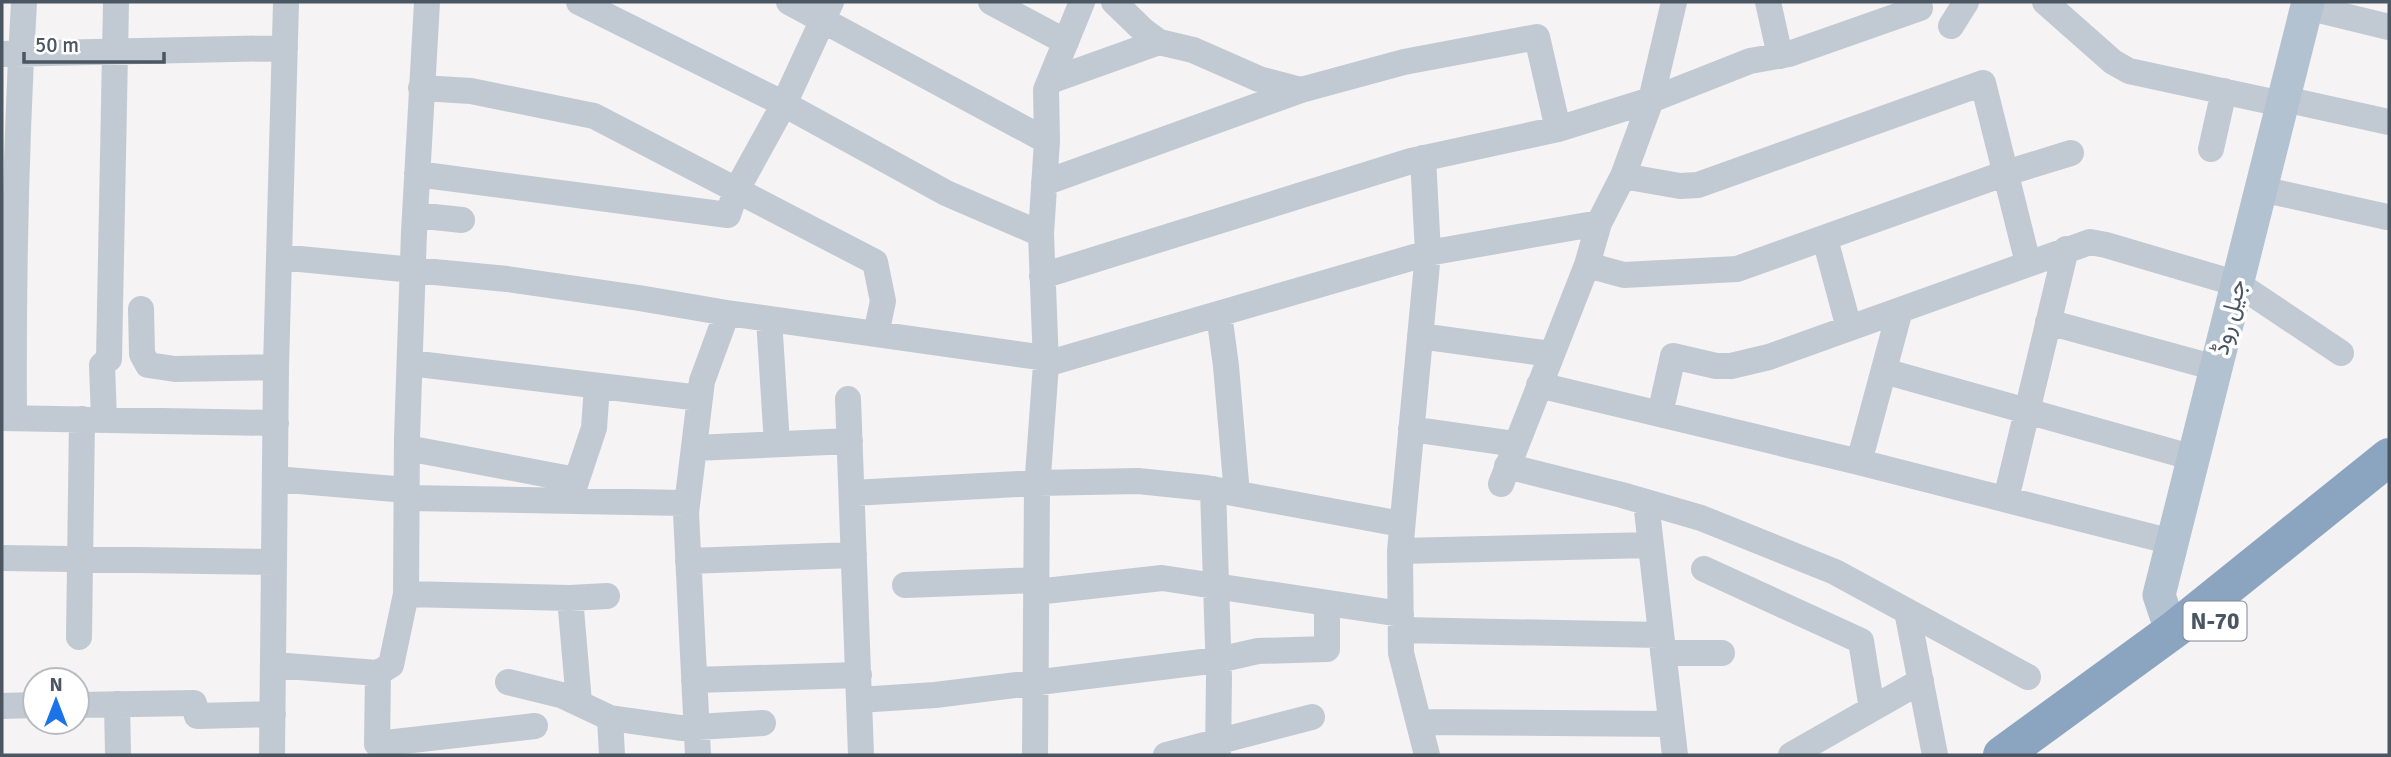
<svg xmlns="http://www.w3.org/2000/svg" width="2391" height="757" viewBox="0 0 2391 757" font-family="Signika,Vazirmatn,sans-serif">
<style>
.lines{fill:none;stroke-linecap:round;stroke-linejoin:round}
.minor{stroke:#c1cad2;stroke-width:26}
.major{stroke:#b3c2d1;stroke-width:33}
.highway{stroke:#8ba5c1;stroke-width:38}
.labels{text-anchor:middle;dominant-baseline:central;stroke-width:7;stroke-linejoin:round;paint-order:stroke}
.shield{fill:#fff;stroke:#808990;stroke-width:2}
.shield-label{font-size:23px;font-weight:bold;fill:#4a5661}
.street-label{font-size:24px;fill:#4a5661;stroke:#fff}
</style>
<rect width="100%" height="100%" fill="#f5f3f3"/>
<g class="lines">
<!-- minor -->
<path class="minor" d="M579 2 784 104 946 193 1041 234
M789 2 1047 141
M991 2 1066 42
M1114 2 1144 31 1159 42 1193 50 1259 79 1301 90
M1768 2 1780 56
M2045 2 2113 62 2129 71 2282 104
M2307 7 2389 27
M1951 26 1966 2
M2 54 285 48
M1050 81 1159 42
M421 88 471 91 594 116 875 262 883 301 876 334
M2284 99 2389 122
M2211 149 2224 91
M1423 158 1428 253 1400 551 1401 653 1427 755
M417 174 728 215 736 191 784 104 831 2
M1623 176 1680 186 1698 185 1983 83 2028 263
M1044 183 1301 90 1404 62 1537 37 1558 129
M2261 189 2387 217
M415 215 462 220
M1825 239 1849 328
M279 257 507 279 639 298 727 313 1046 358
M1587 265 1624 275 1737 269 2006 173 2071 153
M1042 276 1411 161 1558 129 1651 100 1750 61 1789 54 1920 8
M141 309 142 354 148 365 175 369 276 367
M1219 314 1226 366 1237 494
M769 319 777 444
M2048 322 2216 368
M1420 336 1551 354
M410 363 700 398
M1046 364 1428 253 1599 223
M1884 371 2194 458
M1539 385 1859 462 2172 542
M848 399 861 755
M1660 414 1673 356 1716 366H1731L1769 357 2090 242 2106 245 2238 284 2341 353
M2 418 276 423
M14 418C13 279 16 141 24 2
M104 420 102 365 109 359 116 2
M1411 429 1515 444
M407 448 576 480
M695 448 850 441
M1859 462 1900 310
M1507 466 1622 495 1701 518 1835 572 2028 677
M275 479 407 490
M1501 484 1587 265 1599 223 1623 176 1651 100 1674 2
M1213 489 1219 677 1218 755
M852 493 1037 483 1138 481 1206 488 1401 524
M571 497 594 428 597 386
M407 498 686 503
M2006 499 2066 249
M1646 502 1675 755
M1400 551 1651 545
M2 558 274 562
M688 561 854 555
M1704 569 1861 641 1872 709
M905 585 1036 580
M1036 592 1162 578 1401 614
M406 594 570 598 607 596
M570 598 579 702
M1907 611 1935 755
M1401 630 1661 635
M79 637 82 419
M1663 653H1722
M273 665 378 673 391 665 406 594 407 438 414 232 427 2
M378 673 377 744 535 726
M694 680 859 675
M508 682 561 695 610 718 681 728 763 723
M859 700 935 695 1218 660 1258 651 1327 649V603
M117 704 118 755
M77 705 194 703 197 716 273 714
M2 706 35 705
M610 718 612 755
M1419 722 1671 724
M272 755 276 367 286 2
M698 755 686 513 702 381 727 313
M1035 755 1037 489 1046 364 1041 234 1047 141 1046 90 1082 2
M1166 755 1312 717
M1791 755 1921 681"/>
<!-- major -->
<path class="major" d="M2175 629 2166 616 2159 595 2308 2"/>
<!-- highway -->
<path class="highway" d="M2002 755 2175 629 2389 457"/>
</g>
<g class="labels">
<!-- shield labels -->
<rect class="shield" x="2183.5" y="601.5" width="63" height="39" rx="5"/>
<g class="shield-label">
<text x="2215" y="621">N-70</text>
</g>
<!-- street labels -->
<g class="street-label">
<text transform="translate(2229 317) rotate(-76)">جیل روڈ</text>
</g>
</g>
<!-- border -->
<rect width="2391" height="757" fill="none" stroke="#4a5661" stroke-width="7"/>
<!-- north arrow -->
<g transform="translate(56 701)"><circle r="33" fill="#ffffff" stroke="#b7bbc0" stroke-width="2"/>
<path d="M0-5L12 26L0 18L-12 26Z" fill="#1a73e8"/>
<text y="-10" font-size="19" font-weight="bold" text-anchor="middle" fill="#4a5661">N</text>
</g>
<!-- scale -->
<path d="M24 52v10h140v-10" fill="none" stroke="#4a5661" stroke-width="3.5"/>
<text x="35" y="52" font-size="21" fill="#4a5661" stroke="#ffffff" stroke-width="5" paint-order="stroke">50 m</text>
</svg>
